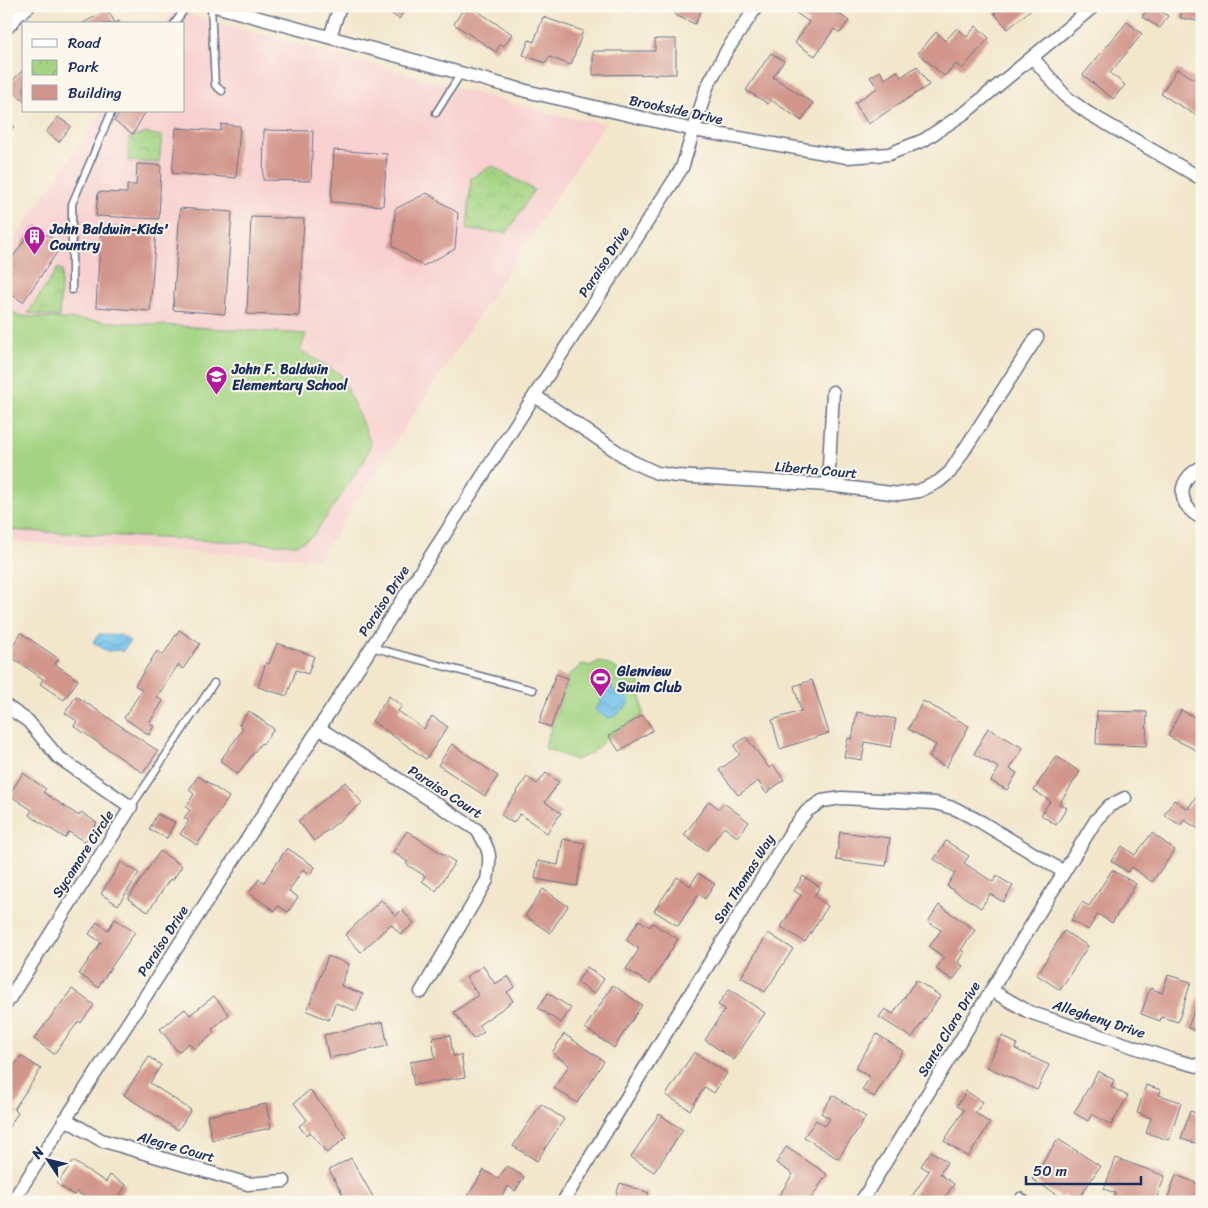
<svg xmlns="http://www.w3.org/2000/svg" width="1208" height="1208" viewBox="0 0 1208 1208" font-family="Sriracha,sans-serif">
<style>
.built{fill:#f7d0cf}
.grass{fill:#a4d483;stroke:#608270}
.park{fill:url(#park-crowns);stroke:#608270}
.water{fill:url(#water-waves);stroke:#4478a4}
.building{fill:#d1958b}
.lines{fill:none;stroke-linecap:round;stroke-linejoin:round}
.lane-casing{stroke:#666f84;stroke-width:9}
.street-casing{stroke:#666f84;stroke-width:15}
.lane{stroke:#fff;stroke-width:6}
.street{stroke:#fff;stroke-width:12}
.labels{text-anchor:middle;dominant-baseline:central;stroke-width:4;stroke-linejoin:round;paint-order:stroke}
.street-label{font-size:14px;fill:#1b2f5e;stroke:#fbf7ec}
.poi-label{font-size:14px;font-weight:bold;fill:#1b2f5e;stroke:#fbf7ec;text-anchor:start}
</style>
<defs>
<pattern id="park-crowns" width="20" height="18" patternUnits="userSpaceOnUse" patternTransform="scale(1.25)"><rect width="20" height="18" fill="#a4d483"/><path d="M2 6a3 3 0 1 1 6 0M12 15a3 3 0 1 1 6 0" fill="none" stroke="#8db674"/></pattern>
<pattern id="water-waves" width="16" height="10" patternUnits="userSpaceOnUse" patternTransform="scale(1.25)"><rect width="16" height="10" fill="#6cc0e9"/><path d="M0 5q4-4 8 0t8 0" fill="none" stroke="#589cc0"/></pattern>
</defs>
<rect width="100%" height="100%" fill="#fbf7ec"/>
<filter id="ink" filterUnits="userSpaceOnUse"><feTurbulence type="fractalNoise" baseFrequency=".02" numOctaves="2"/><feDisplacementMap in="SourceGraphic" scale="10" xChannelSelector="R" yChannelSelector="G"/><feConvolveMatrix kernelMatrix="1 2 1 2 8 2 1 2 1" color-interpolation-filters="sRGB"/></filter>
<filter id="wash" filterUnits="userSpaceOnUse"><feTurbulence type="fractalNoise" baseFrequency=".0096" numOctaves="4" result="noise"/><feDisplacementMap in="SourceGraphic" scale="20" xChannelSelector="R" yChannelSelector="G"/><feGaussianBlur stdDeviation="1.12" result="paint"/><feColorMatrix in="noise" values="0 0 0 0 0 0 0 0 0 0 0 0 0 0 0 0 0 1.4 0 .05"/><feComposite in="paint" operator="in"/></filter>
<g filter="url(#wash)">
<rect width="100%" height="100%" fill="#f2e6cb"/>
<!-- built -->
<path class="built" d="M176 6 193 16 560 116 605 123 319 559 6 541V251L103 111H184V24H164Z"/>
<!-- grass -->
<path class="grass" d="M6 308 18 316 306 334 300 350 341 375 371 443 365 460 313 536 296 545 6 530Z
M599 661 616 668 624 681 639 676 643 715 609 736 592 753 576 760 544 748 569 675 583 664 590 666Z"/>
<!-- park -->
<path class="park" d="M146 133 162 136 159 163 128 161 129 138Z
M492 166 534 190 507 233 467 230 471 178Z
M58 268 62 271 59 317 28 313Z"/>
<!-- water -->
<path class="water" d="M99 634 120 635 130 641 122 652 119 650 106 651 93 642Z
M603 671 615 692 628 690 629 704 615 716 608 718 595 710 602 699 591 679Z"/>
<g id="blocks">
<!-- building -->
<path class="building" d="M380 6H408L399 19Z
M465 6H470L512 34 504 46 500 44 496 52 454 24Z
M669 6H703L695 24 675 15 677 12 668 8Z
M794 6H828L849 21 840 33 834 29 815 56 795 43 809 22 792 10Z
M1002 6H1035L1008 29 994 13Z
M1149 6H1153L1168 16 1160 28 1142 17Z
M1183 6H1202V22L1180 18Z
M108 10 115 23 119 21 120 24H81Z
M543 17 583 31 571 65 549 57 546 63 523 55 529 40 534 42Z
M1127 22 1142 34 1110 73 1125 85 1113 99 1083 75Z
M976 26 989 38 962 69 956 64 944 76 918 53 936 32 945 41 957 28 967 37Z
M655 39H676V74L593 75V51H655Z
M771 53 784 61 773 77 813 103 802 121 771 100 768 104 746 90Z
M917 66 929 85 868 124 855 103 877 88 870 77 880 71 885 79 897 71 901 77Z
M24 69V102L8 85Z
M1177 69 1202 83V119L1161 94Z
M121 111H146L133 134 114 121Z
M58 117 71 126 59 142 46 132Z
M6 120 14 126 6 137Z
M221 124 240 126 236 178 172 173 176 128 221 131Z
M264 130 313 131 311 181 263 180Z
M334 150 387 154 383 206 331 202Z
M137 164 161 165 159 219 96 216 98 192 127 193V185H136Z
M427 193 458 213 455 249 423 266 393 246 395 209Z
M180 208 232 212 225 314 173 310Z
M251 217 304 219 299 316 247 314Z
M34 226 62 245 23 302 6 291V267Z
M101 226 156 230 150 311 96 307Z
M179 630 200 644 183 669 178 665 157 697 163 701 149 723 154 726 149 735 124 718 142 690 135 685 157 651 163 655Z
M6 632 11 636 6 643Z
M21 633 59 659 55 664 78 680 64 700 40 684 43 679 7 654Z
M277 643 314 656 308 674 296 670 287 696 258 687 266 663 269 664Z
M556 674 568 678 551 727 539 723Z
M812 680 829 733 780 749 772 720 801 711 794 686Z
M76 696 158 751 143 773 74 726 77 721 65 713Z
M389 696 402 706 398 711 424 729 432 716 448 727 426 759 372 721Z
M923 701 969 726 946 767 929 757 936 745 908 729Z
M1181 710 1202 721V753L1168 736Z
M249 711 274 729 263 744 261 743 238 774 220 761 243 729 239 725Z
M1097 711 1147 712 1146 746 1096 744Z
M857 712 896 719 891 747 865 742 862 760 844 757 848 738 852 739Z
M643 715 653 730 619 751 609 736Z
M988 728 1023 748 1010 769 1017 773 1007 790 991 781 999 768 974 754Z
M746 737 769 768 773 765 784 780 766 793 758 781 738 795 719 770 740 755 734 746Z
M452 744 498 776 485 796 438 765Z
M1056 756 1080 772 1059 804 1067 808 1056 825 1041 815 1050 801 1034 790Z
M23 773 46 789 43 792 79 816 81 812 97 823 85 842 69 832 65 838 29 815 32 810 9 795Z
M546 773 559 782 545 802 561 813 547 833 520 814 513 823 501 815 527 777 537 784Z
M198 776 229 797 197 845 180 834 189 821 184 818 190 810 186 807 194 794 189 790Z
M345 782 362 803 314 841 298 821Z
M1202 787V831L1184 820 1180 825 1164 815 1174 800 1188 809Z
M709 801 719 809 724 803 749 822 737 837 724 827 706 851 684 835Z
M157 814 175 822 167 838 149 830Z
M407 831 455 862 436 891 422 881 425 876 406 864 408 862 393 852Z
M840 832 890 838 886 866 836 860Z
M1152 833 1175 850 1152 882 1132 867 1128 872 1111 861 1122 846 1135 855Z
M563 839 585 843 577 886 535 879 538 861 558 865Z
M946 841 969 856 964 863 993 882 997 876 1013 886 1003 902 990 894 981 908 947 886 955 873 934 859Z
M287 848 315 867 310 874 303 869 289 891 298 897 288 912 278 906 275 911 249 893 259 879 264 882Z
M160 851 182 866 172 881 170 879 148 912 128 899Z
M121 862 139 873 118 905 101 894Z
M1112 870 1136 884 1112 923 1098 914 1088 930 1071 920 1082 902 1089 906Z
M698 873 715 884 705 899 699 894 678 926 654 911 677 877 690 886Z
M803 876 820 887 814 896 828 906 805 942 781 927 801 895 794 891Z
M543 889 568 906 550 933 525 916Z
M381 900 396 916 402 910 414 923 401 935 391 924 361 952 345 935Z
M939 905 975 930 961 950 964 952 958 962 963 966 953 980 936 969 944 957 929 947 941 930 928 922Z
M115 919 135 932 98 987 79 974 101 942 89 934 97 922 108 930Z
M639 920 650 927 652 923 678 939 650 984 626 969 639 949 626 940Z
M1064 931 1088 946 1060 990 1037 975Z
M768 933 793 949 765 992 741 977Z
M328 956 349 964 341 986 363 994 356 1011 335 1003 329 1020 307 1011Z
M483 966 495 984 508 976 515 987 507 992 513 1001 479 1025 484 1032 473 1039 454 1012 478 995 466 977Z
M587 967 604 979 594 994 577 982Z
M1168 975 1191 982 1178 1022 1161 1017 1160 1021 1141 1014 1150 988 1162 993Z
M916 980 940 996 912 1038 879 1017 885 1009 893 1014Z
M613 985 642 1005 614 1048 585 1028Z
M1202 988V1033L1188 1028Z
M72 989 94 1005 81 1023 79 1021 54 1054 34 1039Z
M729 989 765 1013 734 1060 705 1040 725 1009 718 1005Z
M548 993 571 1008 561 1023 538 1008Z
M214 996 229 1015 212 1029 214 1033 194 1049 189 1043 178 1052 160 1029 185 1009 190 1015Z
M383 1022 388 1046 329 1058 324 1035Z
M564 1034 604 1061 577 1103 554 1088 569 1065 552 1053Z
M877 1034 903 1051 874 1097 862 1090 870 1077 855 1068Z
M450 1035 453 1056 461 1055 465 1077 414 1085 410 1062 435 1058 432 1038Z
M1002 1036 1017 1044 1015 1049 1049 1065 1037 1090 987 1067Z
M694 1052 727 1073 714 1093 705 1087 690 1110 666 1095Z
M21 1056 41 1069 14 1109 18 1113 8 1128 6 1127V1077Z
M149 1057 161 1065 150 1083 191 1110 178 1130 124 1095Z
M1098 1071 1114 1080 1111 1087 1128 1096 1111 1125 1092 1114 1088 1121 1074 1113Z
M1146 1085 1161 1090 1159 1095 1181 1102 1169 1140 1146 1133 1151 1118 1137 1113Z
M310 1090 347 1137 327 1153 310 1132 306 1135 299 1126 307 1120 294 1103Z
M966 1091 983 1102 975 1113 990 1123 968 1157 944 1141 964 1110 957 1106Z
M833 1095 866 1117 838 1159 804 1137 816 1120 825 1126 830 1119 821 1113Z
M266 1104 271 1128 212 1140 207 1116Z
M541 1104 564 1119 537 1161 513 1146Z
M1190 1111 1202 1115V1145L1181 1139Z
M659 1114 683 1130 654 1172 631 1157Z
M1058 1139 1100 1166 1077 1202H1073L1063 1195 1062 1198 1032 1179Z
M786 1147 827 1174 809 1202H775L793 1174 776 1163Z
M931 1151 947 1162 940 1174 954 1184 942 1202H908L929 1171 921 1166Z
M351 1158 376 1202H347L329 1170Z
M1116 1158 1165 1176 1155 1202H1112L1115 1193 1104 1189Z
M73 1161 106 1182 110 1175 126 1185 116 1202 105 1196 101 1202H92L77 1192 74 1195 57 1184Z
M507 1166 524 1177 515 1191 508 1186 498 1202H464L484 1170 498 1179Z
M1176 1175 1202 1185V1202H1166Z
M620 1183 649 1193 646 1202H614Z"/>
</g>
</g>
<g filter="url(#ink)">
<use href="#blocks" fill-opacity="0" stroke="#666f84" stroke-width="1"/>
<g class="lines">
<defs>
<path id="lane" d="M211 6 215 85 222 91
M174 24 187 6
M436 113 461 73
M72 290V204L112 111
M371 647 533 690
M131 807 214 683
M1020 1196 1029 1202"/>
<path id="street" d="M215 6 530 92 694 130 847 157 889 154 924 140 966 112 1094 6
M6 29 18 15 29 6
M330 37 340 6
M1033 58 1066 97 1088 113 1202 179
M535 396 631 461 657 473 676 476 828 485 899 494 919 491 938 482 950 472 1037 337
M1202 467C1176 479 1176 506 1202 518
M828 485 833 392
M6 706 28 721 58 757 131 807 6 1004
M319 728 477 830C491 851 491 856 487 880L421 992
M991 990 1029 1012 1170 1059 1202 1067
M65 1119 101 1140 248 1184 284 1181
M12 1202 682 168 707 87 727 50 757 6
M563 1202 674 1020 794 827 807 811 822 801 842 798 935 803 956 809 981 822 1064 872
M861 1202 1096 820 1109 806 1125 798"/>
</defs>
<!-- lane casing -->
<use href="#lane" class="lane-casing"/>
<!-- street casing -->
<use href="#street" class="street-casing"/>
<!-- lane -->
<use href="#lane" class="lane"/>
<!-- street -->
<use href="#street" class="street"/>
</g>
</g>
<!-- icons -->
<defs>
<symbol id="building-pin" viewBox="-11 -11 22 30"><path d="M0 17L-7.5 6A9.5 9.5 0 1 1 7.5 6Z" fill="#b5179e" stroke="#fbf7ec"/><path d="M-4-6H4V6H1V3H-1V6H-4ZM-2.5-4.3h1.7v1.8h-1.7ZM.8-4.3h1.7v1.8H.8ZM-2.5-1h1.7V.8h-1.7ZM.8-1h1.7V.8H.8Z" fill="#fff"/></symbol>
<symbol id="school-pin" viewBox="-11 -11 22 30"><path d="M0 17L-7.5 6A9.5 9.5 0 1 1 7.5 6Z" fill="#b5179e" stroke="#fbf7ec"/><path d="M0-5L7-2L0 1L-7-2ZM-4 1L0 2.5L4 1V4Q0 6-4 4Z" fill="#fff"/></symbol>
<symbol id="stadium-pin" viewBox="-11 -11 22 30"><path d="M0 17L-7.5 6A9.5 9.5 0 1 1 7.5 6Z" fill="#b5179e" stroke="#fbf7ec"/><path d="M0-5a6.5 5 0 1 0 0 10a6.5 5 0 1 0 0-10ZM-3.5-1.8h7v3.6h-7Z" fill="#fff"/></symbol>
</defs>
<g fill-rule="evenodd">
<use href="#building-pin" x="22" y="224" width="25" height="34"/>
<use href="#school-pin" x="204" y="364" width="25" height="34"/>
<use href="#stadium-pin" x="588" y="666" width="25" height="34"/>
</g>
<g class="labels">
<!-- street labels -->
<g class="street-label">
<text transform="translate(676 110) rotate(12)">Brookside Drive</text>
<text transform="translate(604 262) rotate(-57)">Paraiso Drive</text>
<text transform="translate(816 470) rotate(5)">Liberta Court</text>
<text transform="translate(384 601) rotate(-57)">Paraiso Drive</text>
<text transform="translate(445 792) rotate(33)">Paraiso Court</text>
<text transform="translate(83 854) rotate(-57)">Sycamore Circle</text>
<text transform="translate(744 879) rotate(-58)">San Thomas Way</text>
<text transform="translate(163 941) rotate(-57)">Paraiso Drive</text>
<text transform="translate(1099 1019) rotate(18)">Allegheny Drive</text>
<text transform="translate(949 1029) rotate(-59)">Santa Clara Drive</text>
<text transform="translate(176 1147) rotate(16)">Alegre Court</text>
</g>
<!-- poi labels -->
<g class="poi-label">
<text x="50" y="229">John Baldwin-Kids'<tspan x="50" dy="16">Country</tspan></text>
<text x="232" y="369">John F. Baldwin<tspan x="232" dy="16">Elementary School</tspan></text>
<text x="617" y="671">Glenview<tspan x="617" dy="16">Swim Club</tspan></text>
</g>
</g>
<!-- margin -->
<rect width="1208" height="1208" fill="none" stroke="#fbf7ec" stroke-width="25"/>
<!-- legend -->
<rect x="22" y="22" width="162" height="90" fill="#fbf7ec" stroke="#a1a7b3"/>
<rect x="32" y="39" width="25" height="8" fill="#ffffff" stroke="#a1a7b3"/>
<text x="68" y="48" font-size="15" fill="#1b2f5e">Road</text>
<rect x="32" y="60" width="25" height="15" fill="url(#park-crowns)" stroke="#a1a7b3"/>
<text x="68" y="72" font-size="15" fill="#1b2f5e">Park</text>
<rect x="32" y="85" width="25" height="15" fill="#d1958b" stroke="#a1a7b3"/>
<text x="68" y="98" font-size="15" fill="#1b2f5e">Building</text>
<!-- north arrow -->
<g transform="translate(48 1160) rotate(305)" stroke="#fbf7ec" stroke-width="4" paint-order="stroke">
<path d="M0-4L9 19L0 12L-9 19Z" fill="#1b2f5e"/>
<text y="-8" font-size="14" font-weight="bold" text-anchor="middle" fill="#1b2f5e">N</text>
</g>
<!-- scale -->
<path d="M1026 1176v8h115v-8" fill="none" stroke="#1b2f5e" stroke-width="2.5"/>
<text x="1033" y="1176" font-size="15" fill="#1b2f5e" stroke="#fbf7ec" stroke-width="4" paint-order="stroke">50 m</text>
</svg>
